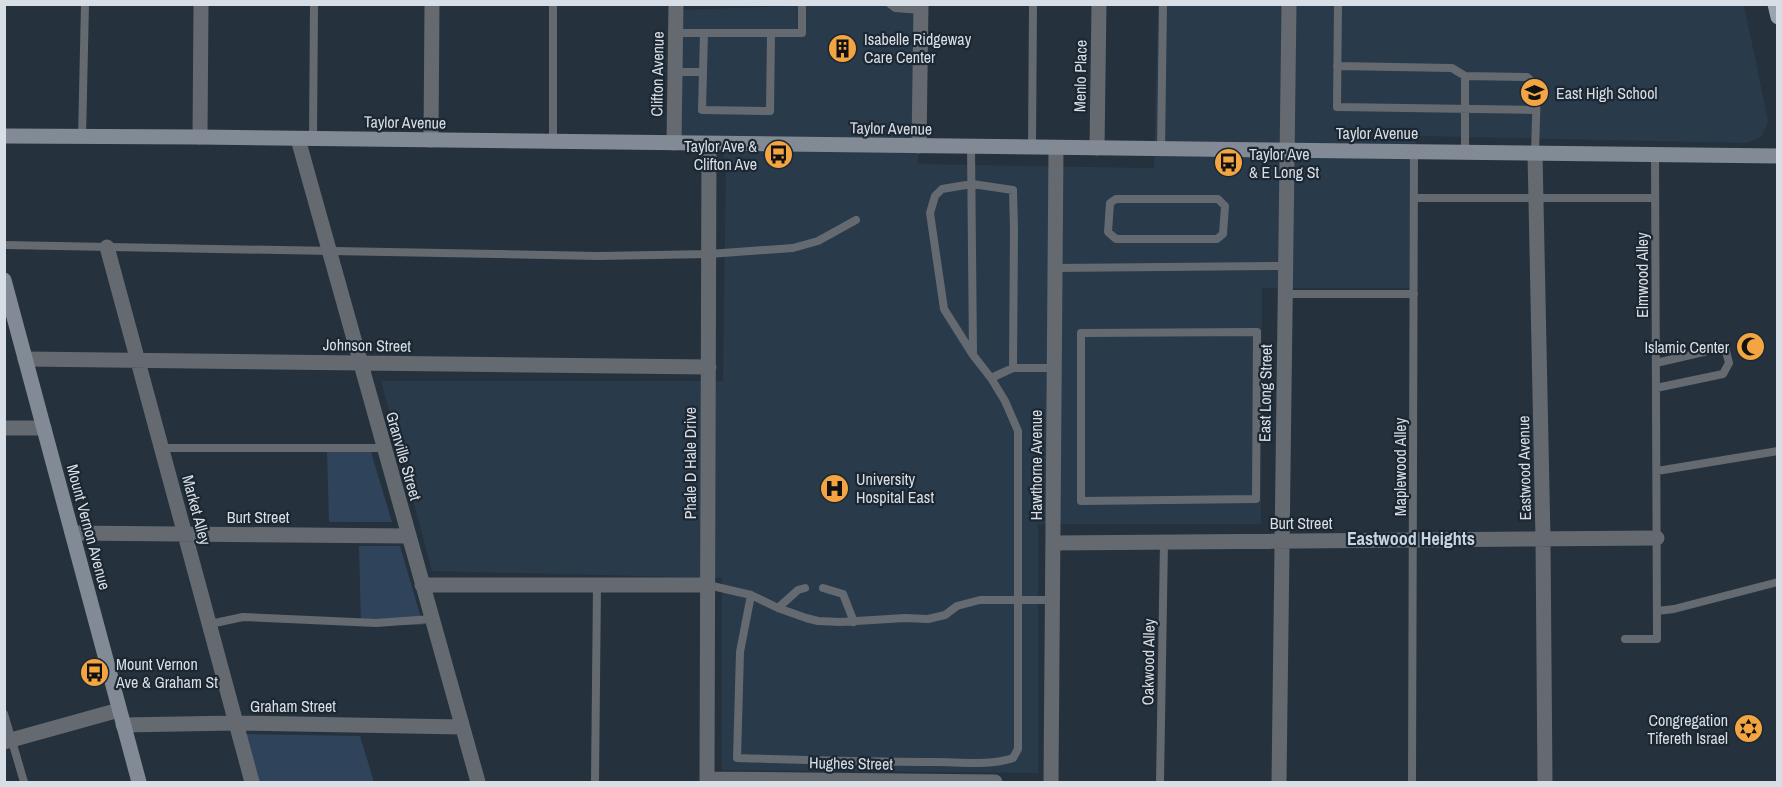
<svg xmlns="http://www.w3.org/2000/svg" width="1782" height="787" viewBox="0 0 1782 787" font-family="'Archivo Narrow',sans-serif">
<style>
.built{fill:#293a4b}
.green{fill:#2f445a}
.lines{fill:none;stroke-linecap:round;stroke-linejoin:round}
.lane{stroke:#646a70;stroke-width:8}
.street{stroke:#646a70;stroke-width:15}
.secondary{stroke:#828b95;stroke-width:15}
.primary{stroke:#98a4b1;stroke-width:15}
.labels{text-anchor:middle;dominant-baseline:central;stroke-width:4.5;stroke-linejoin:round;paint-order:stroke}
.poi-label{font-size:16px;fill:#d7dee6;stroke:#1c2732;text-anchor:start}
.street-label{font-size:16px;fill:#d7dee6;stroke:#1c2732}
.neighbourhood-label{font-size:18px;font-weight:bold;fill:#c6d5e4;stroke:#1c2732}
</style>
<rect width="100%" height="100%" fill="#25313d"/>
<!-- built -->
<path class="built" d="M794 4 916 5 918 164 1154 168 1158 5H1744L1768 121 1762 136 1747 143 1416 136 1413 288H1262L1261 524H1038V773L722 770V578L432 571 381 381H723L726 161 715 139 680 138V10L794 6Z"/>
<!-- green -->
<path class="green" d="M327 451 371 452 392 522H329Z
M359 546H400L423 625 361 624Z
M245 734 360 736 374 782H258Z"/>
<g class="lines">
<!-- lane -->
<path class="lane" d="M890 4 895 8 921 10
M1338 4 1337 107 1536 110
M675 33H802V4
M704 33 702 110 770 111 771 33
M1337 66 1452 68 1465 76 1527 77 1537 86 1535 153
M675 72H703
M82 138 85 4
M313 139 314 4
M553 142V4
M971 147 973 354
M1032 147 1033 4
M1161 149 1163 4
M1465 152V76
M1414 198H1655
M1116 199H1218L1225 206 1223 234 1217 239H1116L1108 232 1110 203Z
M4 245 599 256 709 254 793 248 818 241 856 220
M1055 268 1284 266
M1284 294H1414
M1257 332 1256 499 1081 501V333Z
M1656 363 1725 347 1729 363 1723 374 1656 388
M991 378 1013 368H1054
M162 448H384
M1657 471 1778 451
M708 585 751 595 740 652 737 758C803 760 869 762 935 762 960 762 990 766 1013 758L1018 749V431L1005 401 991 378 973 355 944 309 930 213 935 196 942 189 972 184 1013 190 1014 230 1013 368
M823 588 843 594 854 622
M751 595 778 608 806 618 818 621 840 622 905 618 928 619 945 615 957 606 980 600H1053
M778 608 798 590 805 588
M1657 611 1674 609 1778 582
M210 624 243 617 376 623 432 619
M1625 639H1657L1655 155
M4 714 24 782
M595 782 597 585
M1160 782 1164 542
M1412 782 1414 151"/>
<!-- street -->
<path class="street" d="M200 137 201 4
M298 139 478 782
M431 140 432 4
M674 143 676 4
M919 146 921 4
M1097 148 1099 4
M1535 153 1543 539 1545 782
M107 247 252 782
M25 359 709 367
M4 428H44
M72 533 408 536
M1053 543 1657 538
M422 585H708
M123 725 235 723 462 727
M4 742 119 710
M707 779 995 782
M707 782 709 144
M1051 782 1056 148
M1279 782 1289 4"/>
<!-- secondary -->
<path class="secondary" d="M4 136 200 137 1778 156
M4 280 139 782"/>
<!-- primary -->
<path class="primary" d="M1775 4 1778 17"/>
</g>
<!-- icons -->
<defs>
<symbol id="building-disc" viewBox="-11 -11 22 22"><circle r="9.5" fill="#f2a541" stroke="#1c2732"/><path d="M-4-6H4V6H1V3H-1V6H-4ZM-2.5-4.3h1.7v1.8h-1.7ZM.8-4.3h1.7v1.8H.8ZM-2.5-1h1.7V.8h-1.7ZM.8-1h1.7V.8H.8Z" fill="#111"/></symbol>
<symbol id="school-disc" viewBox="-11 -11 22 22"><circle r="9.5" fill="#f2a541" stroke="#1c2732"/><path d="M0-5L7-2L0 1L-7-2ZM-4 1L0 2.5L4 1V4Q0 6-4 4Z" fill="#111"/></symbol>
<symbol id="bus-disc" viewBox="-11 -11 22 22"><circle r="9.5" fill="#f2a541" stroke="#1c2732"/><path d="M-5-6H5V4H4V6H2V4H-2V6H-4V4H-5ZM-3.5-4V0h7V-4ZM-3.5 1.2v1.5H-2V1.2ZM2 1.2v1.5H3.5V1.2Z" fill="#111"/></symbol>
<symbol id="mosque-disc" viewBox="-11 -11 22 22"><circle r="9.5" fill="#f2a541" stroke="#1c2732"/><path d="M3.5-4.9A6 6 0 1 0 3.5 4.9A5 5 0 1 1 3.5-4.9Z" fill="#111"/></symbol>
<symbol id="hospital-disc" viewBox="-11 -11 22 22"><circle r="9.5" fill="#f2a541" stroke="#1c2732"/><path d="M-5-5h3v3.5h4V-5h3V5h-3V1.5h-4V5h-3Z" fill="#111"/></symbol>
<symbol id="synagogue-disc" viewBox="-11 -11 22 22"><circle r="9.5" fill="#f2a541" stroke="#1c2732"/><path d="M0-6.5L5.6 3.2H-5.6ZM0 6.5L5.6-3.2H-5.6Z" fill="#111"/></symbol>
</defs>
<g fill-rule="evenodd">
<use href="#building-disc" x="826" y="32" width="33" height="33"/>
<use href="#school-disc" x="1518" y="76" width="33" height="33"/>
<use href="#bus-disc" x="762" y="138" width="33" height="33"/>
<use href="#bus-disc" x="1212" y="146" width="33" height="33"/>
<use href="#mosque-disc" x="1734" y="330" width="33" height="33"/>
<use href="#hospital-disc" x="818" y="472" width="33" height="33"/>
<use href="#bus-disc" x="78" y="656" width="33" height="33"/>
<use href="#synagogue-disc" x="1732" y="712" width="33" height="33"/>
</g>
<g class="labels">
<!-- poi labels -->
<g class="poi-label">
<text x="864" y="39">Isabelle Ridgeway<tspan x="864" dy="18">Care Center</tspan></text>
<text x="1556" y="93">East High School</text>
<text x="757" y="146" text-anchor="end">Taylor Ave &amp;<tspan x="757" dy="18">Clifton Ave</tspan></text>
<text x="1249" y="154">Taylor Ave<tspan x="1249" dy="18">&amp; E Long St</tspan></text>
<text x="1729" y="347" text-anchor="end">Islamic Center</text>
<text x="856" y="479">University<tspan x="856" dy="18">Hospital East</tspan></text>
<text x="116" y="664">Mount Vernon<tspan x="116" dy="18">Ave &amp; Graham St</tspan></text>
<text x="1728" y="720" text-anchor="end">Congregation<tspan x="1728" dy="18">Tifereth Israel</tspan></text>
</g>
<!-- street labels -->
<g class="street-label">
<text transform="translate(657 74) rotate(-89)">Clifton Avenue</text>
<text transform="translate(1080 76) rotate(-89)">Menlo Place</text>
<text transform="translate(405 122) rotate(1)">Taylor Avenue</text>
<text transform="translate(891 128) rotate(1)">Taylor Avenue</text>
<text x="1377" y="133">Taylor Avenue</text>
<text transform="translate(1642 275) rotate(-90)">Elmwood Alley</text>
<text transform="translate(367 345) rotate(1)">Johnson Street</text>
<text transform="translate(1265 393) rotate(-89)">East Long Street</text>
<text transform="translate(404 456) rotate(74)">Granville Street</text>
<text transform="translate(690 463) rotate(-90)">Phale D Hale Drive</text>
<text transform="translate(1036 465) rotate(-90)">Hawthorne Avenue</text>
<text transform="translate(1400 467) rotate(-90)">Maplewood Alley</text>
<text transform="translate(1524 468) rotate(-91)">Eastwood Avenue</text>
<text transform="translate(197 510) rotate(75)">Market Alley</text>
<text x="258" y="517">Burt Street</text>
<text x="1301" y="523">Burt Street</text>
<text transform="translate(89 527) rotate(75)">Mount Vernon Avenue</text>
<text transform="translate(1148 662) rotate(-89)">Oakwood Alley</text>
<text x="293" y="706">Graham Street</text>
<text transform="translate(851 763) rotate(1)">Hughes Street</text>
</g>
<!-- neighbourhood labels -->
<g class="neighbourhood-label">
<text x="1411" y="538">Eastwood Heights</text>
</g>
</g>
<!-- border -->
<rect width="1782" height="787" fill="none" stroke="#d7dee6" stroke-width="12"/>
</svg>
